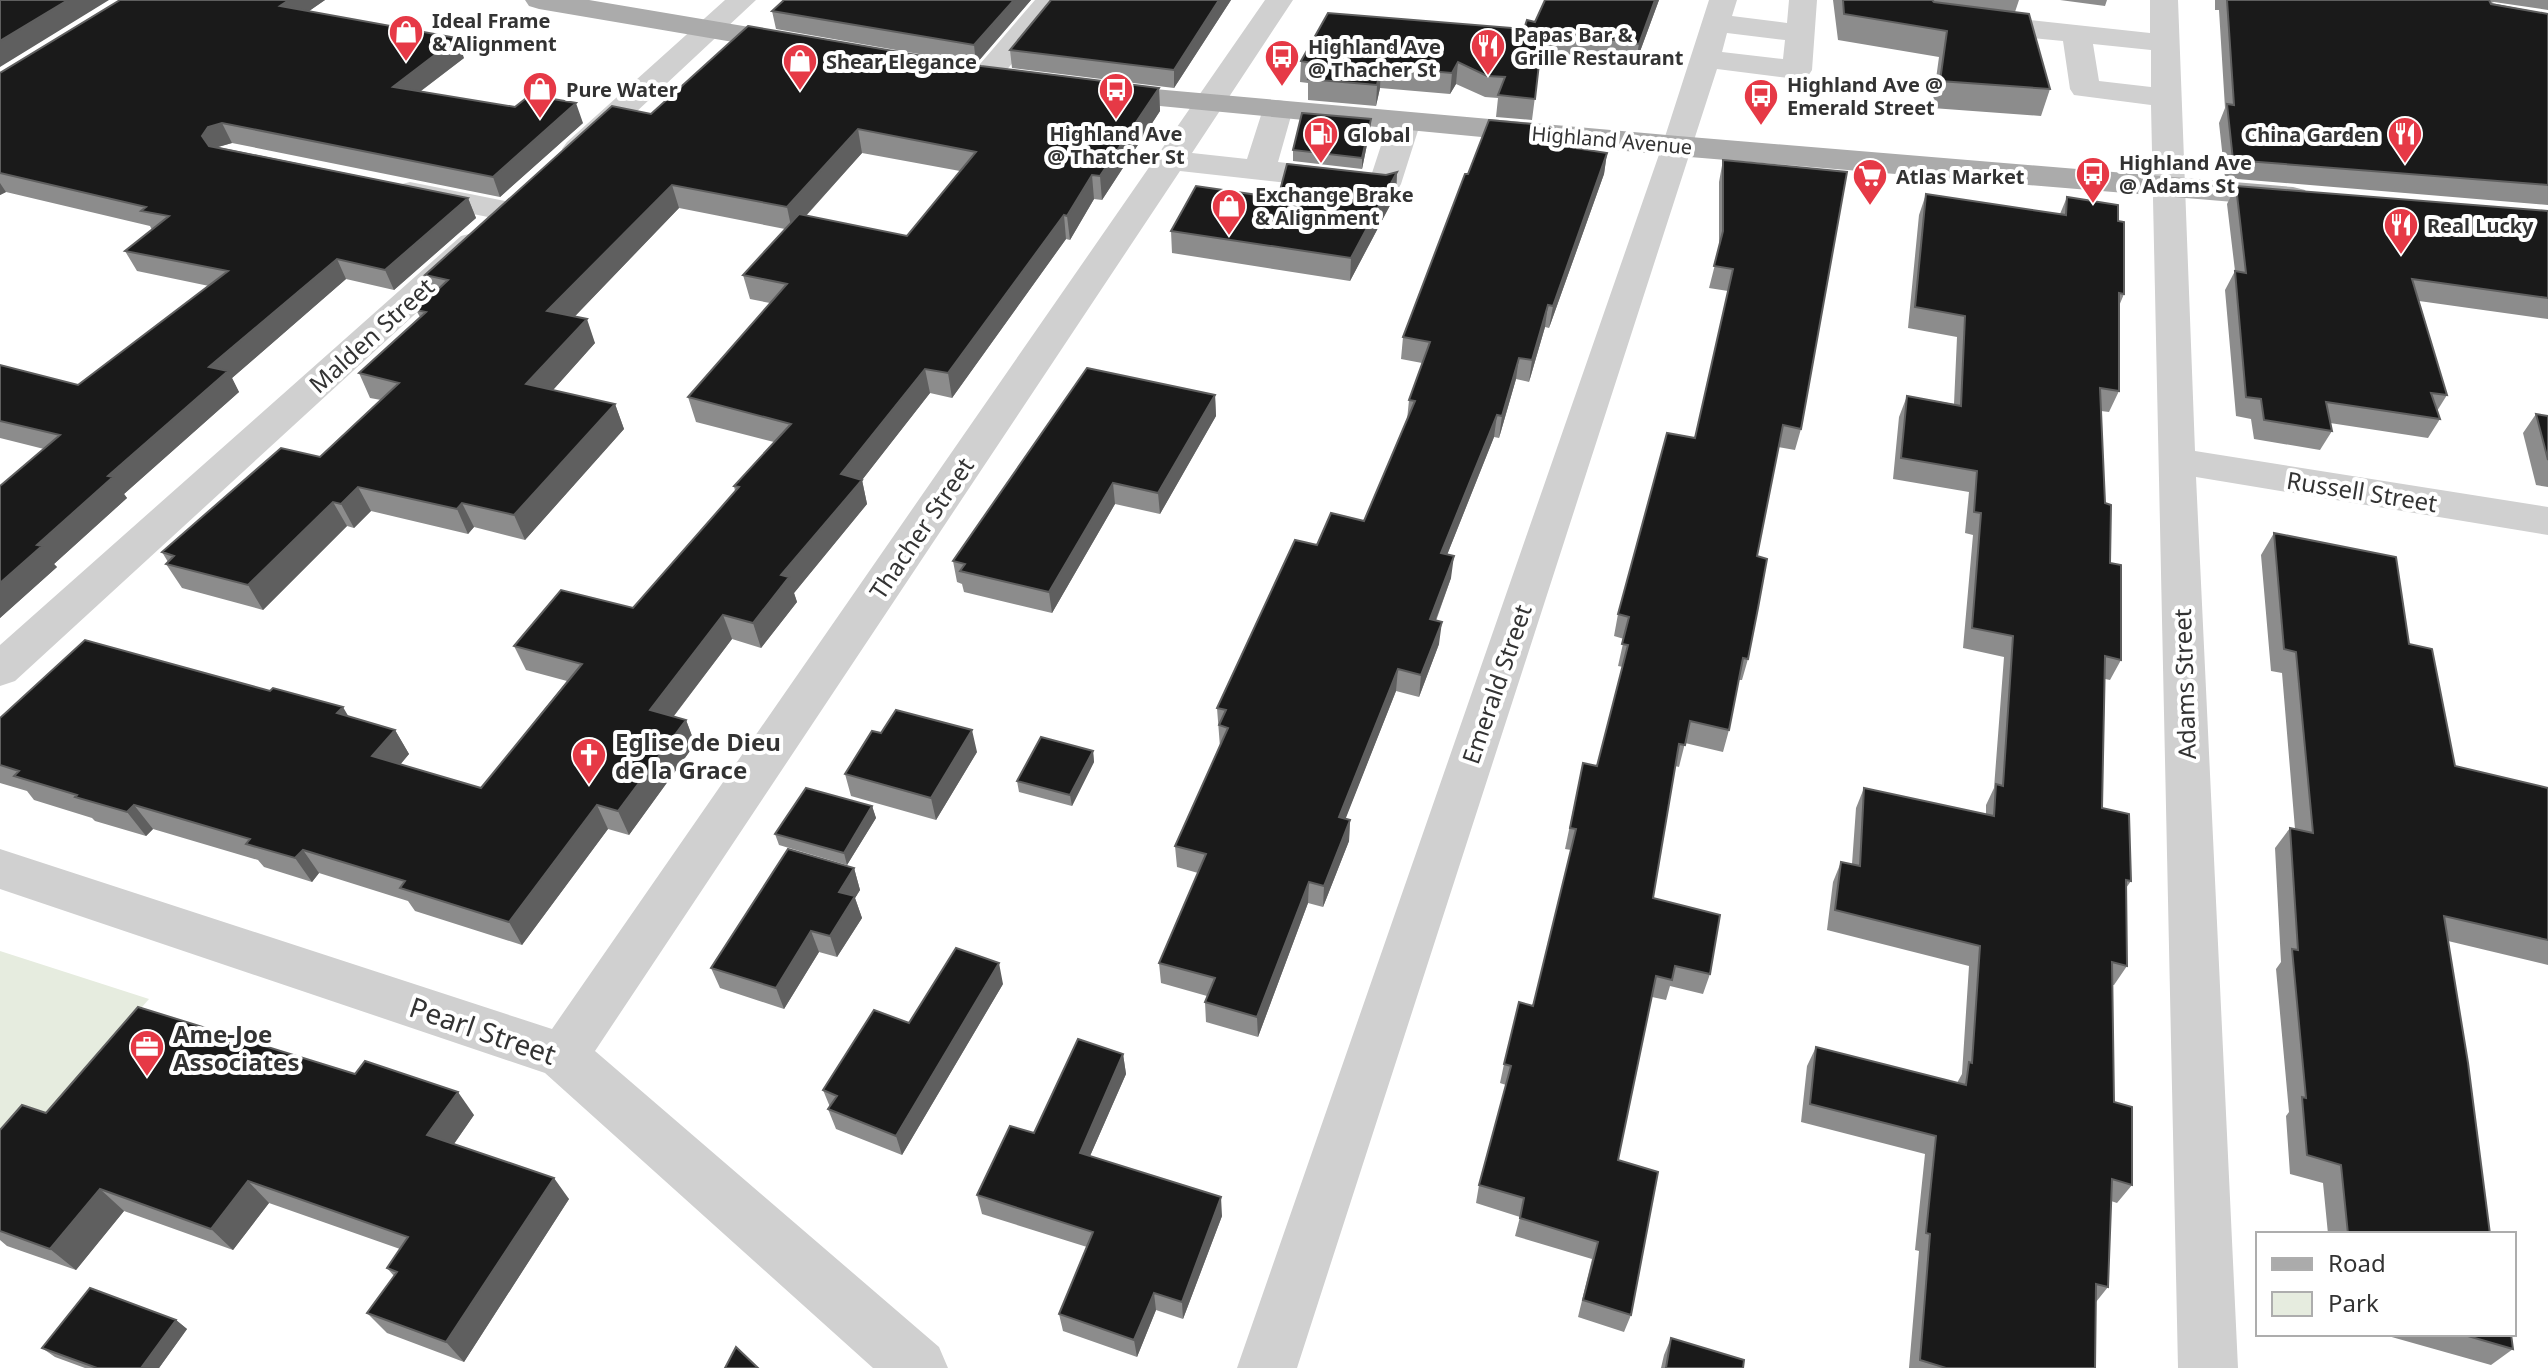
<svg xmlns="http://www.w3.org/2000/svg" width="2548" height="1368" viewBox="0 0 2548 1368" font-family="'Noto Sans',sans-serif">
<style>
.green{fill:#e6ecdf}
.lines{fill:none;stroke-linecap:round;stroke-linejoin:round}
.minor{fill:#d0d0d0;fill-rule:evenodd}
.major{fill:#ababab;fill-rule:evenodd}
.wall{fill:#8c8c8c;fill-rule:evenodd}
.shaded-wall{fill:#5f5f5f}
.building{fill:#1a1a1a;stroke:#5f5f5f;stroke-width:2}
.labels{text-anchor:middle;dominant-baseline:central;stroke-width:8;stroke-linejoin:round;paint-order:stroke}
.far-poi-label{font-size:20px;font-weight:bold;fill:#333;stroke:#fff;text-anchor:start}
.far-street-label{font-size:20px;fill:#333;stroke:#fff}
.street-label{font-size:24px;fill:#333;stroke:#fff}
.poi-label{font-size:24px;font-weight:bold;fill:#333;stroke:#fff;text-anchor:start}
.near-street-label{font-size:28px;fill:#333;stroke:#fff}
</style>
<rect width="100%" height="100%" fill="#fff"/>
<!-- green -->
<path class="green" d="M0 951 149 999 0 1170Z"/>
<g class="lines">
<!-- minor -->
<path class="minor" d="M725 0H756L589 156 578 159 567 156 562 149 567 142Z
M1035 0H1064L996 83 985 86 974 83 970 77 974 71Z
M1265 0H1293L1192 153 1247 159 1263 109 1267 102 1278 100 1289 102 1293 109 1278 162 1372 173 1389 121 1394 114 1405 112 1416 114 1421 121 1401 184 1397 191 1385 194 1180 171 595 1051 939 1347 948 1368H873L545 1073 0 889V849L552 1029Z
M1709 0H1737L1732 16 1787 23 1789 0H1817L1812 70 1808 76 1797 79 1717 69 1297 1368H1237L1662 146ZM1727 33 1785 40 1783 59 1722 52Z
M2150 0H2178L2195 451 2548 507V535L2196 477 2238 1368H2178L2151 105 2074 95 2070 89 2063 41 1973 32 1963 29 1959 23 1963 17 1973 14 2150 33ZM2093 44 2151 50V87L2099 81Z
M410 182 520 204 525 211 520 218 508 221 398 199 394 192 398 185Z
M473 233 485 236 490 243 485 250 15 681 0 686V645L461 236Z"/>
<!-- major -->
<path class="major" d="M525 0H589L797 35 807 38 812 44 807 50 797 53 539 9 529 6Z
M1098 84 1678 136 2293 187 2305 190 2309 197 2305 204 2293 207 1678 156 1087 99 1083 93 1087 87Z"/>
</g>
<!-- wall -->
<path class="wall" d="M120 0H325L309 11 464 58 421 91 583 123 500 197 232 143 218 147 468 198 476 218 394 290 346 279 232 378 239 392 124 494 127 498 54 564 57 567 0 618V486L44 449 0 438V365L78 385 209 286 137 271 125 251 152 230 150 226 6 192 0 195V73Z
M784 0H1031L976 64 776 29 772 11Z
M1051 0H1231L1174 88 1012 68 1010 50Z
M1659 0 1635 65 1541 50 1532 120 1496 117 1498 98 1485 97 1456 84 1450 94 1380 88 1376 106 1308 100V83L1300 82 1301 61 1524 29 1535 22Z
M1833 0H2019L2015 12 2050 89 2041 116 1932 108 1939 57 1838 40Z
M2060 0H2107L2105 6Z
M2215 0H2548V10L2494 2 2491 3 2548 14V205L2225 178 2219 123 2225 108 2219 10H2215Z
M981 66 1159 88 1160 111 1102 200 1094 199 1070 240 1066 239 952 398 930 393 862 480 867 504 794 593 797 602 761 648 732 639 674 716 686 720 695 744 629 835 608 829 522 945 415 911 408 901 319 873 312 882 264 867 258 860 153 829 146 836 95 821 92 818 34 800 27 791 0 783V718L348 717 395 730 409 754 400 765 481 788 567 681 526 670 514 646 633 608 735 491 734 486 774 442 696 422 688 397 770 303 750 299 743 275 785 229 679 208 574 317 595 343 553 390 615 404 624 429 525 540 474 527 468 534 371 511 354 528 347 526 263 610 182 588 166 564 168 562 162 552 320 457 381 400 370 398 359 373 420 317 416 310 433 294 425 275 651 114ZM862 153 960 171 907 236 806 216Z
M1370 130 1362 169 1293 161V150Z
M1530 141 1607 153 1604 174 1549 328 1545 327 1529 382 1516 379 1499 438 1494 437 1447 555 1451 578 1436 621 1439 644 1419 697 1396 691 1345 819 1350 820 1349 841 1323 907 1308 903 1258 1037 1206 1022 1205 1002 1207 996 1161 983 1159 963 1198 873 1177 867 1175 846 1220 747 1217 708 1317 545 1364 521 1407 420 1409 400 1422 363 1401 359 1403 337 1468 174Z
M1723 160 1801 429 1795 450 1778 447 1757 556 1748 659 1742 680H1739L1729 730 1723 752 1685 743 1679 767 1675 766 1653 898 1710 974 1703 994 1670 986 1666 1000 1652 997 1618 1160 1631 1315 1624 1332 1578 1317 1592 1259 1515 1236 1520 1217 1476 1203 1479 1185 1506 1085 1500 1083 1504 1064 1533 1006 1571 850 1565 849 1583 763 1597 766 1623 667 1618 666 1624 639 1614 636 1618 614 1695 438 1728 291 1709 288 1719 249V182Z
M1397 172 1396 194 1350 281 1172 253 1171 231 1278 198Z
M2236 186 2548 211V319L2419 301 2447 395 2437 411 2440 419 2428 438 2330 423 2332 431 2320 450 2254 439 2251 419 2236 416 2225 290 2235 271 2227 204Z
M1926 194 2060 214 2067 197 2118 221 2124 294 2119 306V391L2109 412 2101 411 2105 503 2110 563 2121 660 2110 680 2105 679 2102 808 2131 881 2126 888 2127 966 2114 985H2112L2114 1102 2132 1185 2117 1203 2111 1201 2108 1287 2096 1302 2095 1368H1909L1919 1251 1915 1250 1925 1154 1801 1122 1807 1066 1816 1047 1957 1083 1962 1074 1969 966 1827 930 1833 882 1841 862 1852 864 1856 808 1864 788 1986 814V805L1994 788 2004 657 1963 648 1973 535 1965 533 1969 492 1893 479 1899 417 1907 396 1954 404 1957 337 1908 328 1919 215Z
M1215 395 1216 416 1160 514 1115 504 1052 613 964 592 962 584 957 582 953 561Z
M2536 414 2548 416V487L2536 485 2523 433Z
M2274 533 2409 644 2455 766 2548 788V965L2448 941 2490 1234H2328L2323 1183 2290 1174 2286 1116 2289 1112 2276 969 2281 962 2275 848 2290 828 2295 829 2282 673 2271 671 2261 555Z
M1093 751 1094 762 1072 806 1019 792 1017 781Z
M977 752 936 820 851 796 845 774Z
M872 806 876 818 847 865 779 845 775 834Z
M854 868 860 890 855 898 862 918 837 957 819 952 784 1009 720 988 711 968Z
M1003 984 902 1155 836 1129 828 1109 830 1107 823 1090 909 1023Z
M1123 1054 1126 1074 1090 1156 1222 1216 1183 1319 1156 1310 1137 1357 1063 1331 1059 1314 1087 1247 982 1214 977 1195 1034 1133Z
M46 1113 474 1115 454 1144 569 1199 464 1362 387 1333 367 1313 394 1276 387 1268 400 1249 269 1203 233 1250 124 1211 76 1270 7 1246 0 1240V1130Z
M176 1320 187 1329 159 1368H85L55 1357 42 1348Z
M2381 1334H2511L2513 1349 2491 1365Z
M1671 1338 1743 1368H1661L1664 1355Z"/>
<!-- shaded-wall -->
<path class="shaded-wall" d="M68 0H109L0 67V41Z
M289 0H325L289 25 280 6Z
M1014 0H1031L976 64 974 45Z
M1219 0H1231L1174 88V70Z
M1655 0H1659L1635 65 1639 44Z
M457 38 464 58 401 106 393 87Z
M1458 62 1456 84 1450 94 1452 73Z
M1381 67 1380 88 1376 106 1377 85Z
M1159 88 1160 111 1102 200 1100 176Z
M576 103 583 123 500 197 493 177Z
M1371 119 1370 130 1362 169V158Z
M222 123 232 143 218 147 212 156 202 136 208 127Z
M858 129 862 153 792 231 787 207Z
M1607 153 1604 174 1549 328 1553 306Z
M1397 172 1396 194 1350 281 1351 258Z
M1092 175 1094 199 1070 240 1067 216Z
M0 183 6 192 0 195Z
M672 185 679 208 556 336 547 311Z
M468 198 476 218 394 290 385 270Z
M1064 215 1066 239 952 398 948 373Z
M337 259 346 279 232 378 239 392 124 494 127 498 54 564 57 567 0 618V583L209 367Z
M1548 305 1545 327 1529 382 1532 360Z
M587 319 595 343 536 409 526 384Z
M1519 358 1516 379 1499 438 1502 416Z
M925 369 930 393 862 480 867 504 794 593 797 602 761 648 753 623 841 474Z
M1215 395 1216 416 1160 514 1158 493Z
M615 404 624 429 525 540 514 515Z
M1497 415 1494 437 1439 575 1441 553Z
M1113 483 1115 504 1052 613 1049 592Z
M358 487 371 511 354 528 341 504Z
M333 502 347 526 263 610 248 585Z
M462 503 474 527 468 534 457 509Z
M1454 556 1451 578 1428 641 1430 619Z
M723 615 732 639 660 734 650 710Z
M1442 622 1439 644 1419 697 1421 675Z
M1398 669 1396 691 1338 838 1339 817Z
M343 707 357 731 337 713Z
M686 720 695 744 629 835 618 811Z
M395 730 409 754 387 780 372 756Z
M972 730 977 752 936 820 931 798Z
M1093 751 1094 762 1072 806 1070 795Z
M134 805 153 829 146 836 127 812Z
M597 805 608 829 522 945 509 922Z
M872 806 876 818 847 865 844 853Z
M1350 820 1349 841 1323 907 1324 886Z
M303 850 319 873 312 882 295 858Z
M854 868 860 890 855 898 862 918 837 957 830 936 839 892Z
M1309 882 1308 903 1258 1037 1257 1017Z
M811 931 819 952 784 1009 776 988Z
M999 963 1003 984 902 1155 896 1136Z
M1123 1054 1126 1074 1083 1172 1080 1153Z
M458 1092 474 1115 444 1158 427 1135Z
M554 1178 569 1199 464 1362 446 1342Z
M248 1181 269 1203 233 1250 211 1229Z
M100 1189 124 1211 76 1270 50 1249Z
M1221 1197 1222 1216 1183 1319 1182 1302Z
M1154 1293 1156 1310 1137 1357 1134 1340Z
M176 1320 187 1329 159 1368H141Z"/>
<!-- building -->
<path class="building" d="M0 0H68L0 41Z
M120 0H289L280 6 457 38 393 87 515 107 530 95 576 103 493 177 222 123 208 127 202 136 209 146 468 198 385 270 337 259 209 367 228 371 108 476 113 477 37 545 42 546 0 583V486L60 435 0 421V365L78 385 228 271 125 251 169 216 141 211 146 207 0 173V73Z
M784 0H1014L974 45 772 11Z
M1051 0H1219L1174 70 1010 50Z
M1545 0H1655L1639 44 1543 29 1535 99 1498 95 1505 77 1487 76 1458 62 1452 73 1381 67 1377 85 1308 79 1312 63 1301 61 1328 13 1524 29 1527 20 1535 22Z
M1843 0H1932L1934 2 2029 14 2050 89 1940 81 1947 31 1844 14Z
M2227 0H2489L2491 4 2548 14V185L2233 160 2227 104 2234 105Z
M748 26 981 66 1159 88 1100 176 1092 175 1067 216 1064 215 948 373 925 369 841 474 862 480 781 575 789 577 753 623 723 615 650 710 686 720 618 811 597 805 509 922 400 888 405 881 303 850 295 858 246 844 250 839 134 805 127 812 75 797 77 795 14 776 19 771 0 765V718L85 640 270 691 273 688 343 707 337 713 395 730 372 756 481 788 582 664 514 646 561 590 633 608 739 487 734 486 791 424 688 397 787 284 743 275 799 214 907 236 976 152 858 129 787 207 672 185 547 311 587 319 526 384 615 404 514 515 462 503 457 509 358 487 341 504 333 502 248 585 166 564 174 556 162 552 281 448 320 457 399 383 359 373 426 312 416 310 448 280 425 275 612 106 651 114Z
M1302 113 1371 119 1362 158 1293 150Z
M1489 120 1532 124 1530 141 1607 153 1553 306 1548 305 1532 360 1519 358 1502 416 1497 415 1441 553 1454 556 1430 619 1442 622 1421 675 1398 669 1339 817 1350 820 1324 886 1309 882 1257 1017 1205 1002 1215 978 1159 963 1206 854 1175 846 1228 728 1219 725 1226 710 1217 708 1295 540 1317 545 1331 513 1364 521 1415 401 1409 400 1430 342 1403 337 1465 174H1468Z
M1723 160 1847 172 1801 429 1783 425 1757 556 1767 559 1758 608 1748 659 1743 658 1729 730 1690 721 1685 745 1679 744 1653 898 1720 915 1710 974 1675 966 1672 980 1656 976 1618 1160 1658 1172 1631 1315 1583 1300 1598 1242 1520 1218 1524 1198 1479 1185 1511 1066 1504 1064 1519 1002 1533 1006 1576 829 1570 828 1583 763 1597 766 1628 645 1622 644 1629 617 1618 614 1667 433 1695 438 1733 269 1714 266 1723 231Z
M1287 164 1386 175 1397 172 1351 258 1171 231 1196 186 1278 198Z
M2236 186 2548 211V298L2412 279 2447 395 2431 393 2440 419 2326 402 2332 431 2264 420 2261 399 2246 397 2235 271 2246 273Z
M1926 194 2066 215 2067 197 2118 205V221L2124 222V294L2119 293V391L2100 388 2105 503 2111 505 2110 563 2121 565V660L2105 656 2102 808 2129 814 2131 881 2126 880 2127 966 2112 962 2114 1102 2132 1107V1185L2112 1179 2108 1287 2096 1284 2095 1368H1946L1920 1360 1930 1234 1926 1233 1936 1136 1810 1104 1816 1047 1966 1085 1969 1062 1972 1063 1980 946 1835 910 1841 862 1860 866 1864 788 1994 816 1996 784 2003 786 2013 636 1972 628 1981 513 1974 512 1977 471 1901 458 1907 396 1961 406 1965 316 1915 307Z
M1087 368 1215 395 1158 493 1113 483 1049 592 960 571 965 564 953 561Z
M2536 414 2548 416V460Z
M2274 533 2396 557 2409 644 2432 649 2455 766 2548 788V940L2444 916 2468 1063 2490 1234H2348L2341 1165 2307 1155 2302 1097 2306 1098 2292 949 2298 950 2290 828 2313 833 2296 652 2284 649Z
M896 710 972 730 931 798 845 774 872 731 881 733Z
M1041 737 1093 751 1070 795 1017 781Z
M806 788 872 806 844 853 775 834Z
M788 849 854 868 839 892 855 896 830 936 811 931 776 988 711 968Z
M956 948 999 963 896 1136 828 1109 837 1096 823 1090 874 1010 909 1023Z
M138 1007 355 1074 365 1061 458 1092 427 1135 554 1178 446 1342 367 1313 397 1272 387 1268 408 1237 248 1181 211 1229 100 1189 50 1249 0 1231V1130L22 1105 46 1113Z
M1078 1039 1123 1054 1080 1153 1221 1197 1182 1302 1154 1293 1134 1340 1059 1314 1093 1232 977 1195 1010 1126 1034 1133Z
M90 1288 176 1320 141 1368H97L42 1348Z
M2461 1334H2511L2513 1349Z
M1671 1338 1744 1360 1743 1368H1666Z
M736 1347 758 1368H725Z"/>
<!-- icons -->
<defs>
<symbol id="shop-pin" viewBox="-11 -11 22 30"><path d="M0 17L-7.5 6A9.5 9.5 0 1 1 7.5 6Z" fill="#e63946" stroke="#fff"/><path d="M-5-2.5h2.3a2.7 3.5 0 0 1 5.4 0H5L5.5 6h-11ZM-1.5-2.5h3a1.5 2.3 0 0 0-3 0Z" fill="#fff"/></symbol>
<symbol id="restaurant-pin" viewBox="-11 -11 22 30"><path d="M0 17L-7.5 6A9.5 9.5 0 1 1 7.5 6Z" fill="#e63946" stroke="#fff"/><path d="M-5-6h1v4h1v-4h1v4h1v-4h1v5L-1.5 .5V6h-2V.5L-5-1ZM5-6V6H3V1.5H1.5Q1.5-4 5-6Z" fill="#fff"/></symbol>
<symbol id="bus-pin" viewBox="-11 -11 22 30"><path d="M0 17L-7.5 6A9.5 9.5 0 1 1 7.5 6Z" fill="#e63946" stroke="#fff"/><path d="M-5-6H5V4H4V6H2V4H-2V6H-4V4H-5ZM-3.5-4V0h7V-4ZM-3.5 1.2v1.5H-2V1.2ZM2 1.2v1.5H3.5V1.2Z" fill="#fff"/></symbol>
<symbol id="fuel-pin" viewBox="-11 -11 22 30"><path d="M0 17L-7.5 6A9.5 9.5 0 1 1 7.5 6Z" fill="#e63946" stroke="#fff"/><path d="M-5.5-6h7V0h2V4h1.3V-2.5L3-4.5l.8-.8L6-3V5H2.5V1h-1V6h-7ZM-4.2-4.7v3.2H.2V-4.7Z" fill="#fff"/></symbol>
<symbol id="supermarket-pin" viewBox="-11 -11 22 30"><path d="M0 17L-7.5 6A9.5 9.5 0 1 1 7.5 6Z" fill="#e63946" stroke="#fff"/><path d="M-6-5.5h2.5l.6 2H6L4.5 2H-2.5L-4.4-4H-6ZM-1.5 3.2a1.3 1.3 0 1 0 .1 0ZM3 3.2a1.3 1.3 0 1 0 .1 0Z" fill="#fff"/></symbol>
<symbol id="church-pin" viewBox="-11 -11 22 30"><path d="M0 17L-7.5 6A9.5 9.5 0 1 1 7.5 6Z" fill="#e63946" stroke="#fff"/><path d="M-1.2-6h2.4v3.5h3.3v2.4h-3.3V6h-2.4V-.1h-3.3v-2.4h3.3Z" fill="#fff"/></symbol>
<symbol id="office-pin" viewBox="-11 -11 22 30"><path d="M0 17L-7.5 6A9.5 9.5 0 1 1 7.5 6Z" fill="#e63946" stroke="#fff"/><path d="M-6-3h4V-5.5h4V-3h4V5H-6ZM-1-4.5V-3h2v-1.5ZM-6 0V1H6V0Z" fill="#fff"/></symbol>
</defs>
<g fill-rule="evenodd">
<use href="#shop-pin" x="386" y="12" width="40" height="54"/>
<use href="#restaurant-pin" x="1468" y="26" width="40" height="54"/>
<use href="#bus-pin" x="1262" y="37" width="40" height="54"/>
<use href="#shop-pin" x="780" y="41" width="40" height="54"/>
<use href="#shop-pin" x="520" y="69" width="40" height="54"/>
<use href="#bus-pin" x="1096" y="70" width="40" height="54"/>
<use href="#bus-pin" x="1741" y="76" width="40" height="54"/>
<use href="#fuel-pin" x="1301" y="114" width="40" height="54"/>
<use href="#restaurant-pin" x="2385" y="114" width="40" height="54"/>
<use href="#bus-pin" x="2073" y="154" width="40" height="54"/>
<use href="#supermarket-pin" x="1850" y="156" width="40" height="54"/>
<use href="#shop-pin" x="1209" y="186" width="40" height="54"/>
<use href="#restaurant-pin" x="2381" y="205" width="40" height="54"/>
<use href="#church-pin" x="569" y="735" width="40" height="54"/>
<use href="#office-pin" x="127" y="1027" width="40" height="54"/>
</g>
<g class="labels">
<!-- far-poi labels -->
<g class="far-poi-label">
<text x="432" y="20">Ideal Frame<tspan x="432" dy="23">&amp; Alignment</tspan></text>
<text x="1514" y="34">Papas Bar &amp;<tspan x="1514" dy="23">Grille Restaurant</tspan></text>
<text x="1308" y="46">Highland Ave<tspan x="1308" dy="23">@ Thacher St</tspan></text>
<text x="826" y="61">Shear Elegance</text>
<text x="1787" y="84">Highland Ave @<tspan x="1787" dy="23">Emerald Street</tspan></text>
<text x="566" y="89">Pure Water</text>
<text x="1116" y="133" text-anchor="middle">Highland Ave<tspan x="1116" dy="23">@ Thatcher St</tspan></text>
<text x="1347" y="134">Global</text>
<text x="2379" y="134" text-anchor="end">China Garden</text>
<text x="2119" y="162">Highland Ave<tspan x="2119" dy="23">@ Adams St</tspan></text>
<text x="1896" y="176">Atlas Market</text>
<text x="1255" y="194">Exchange Brake<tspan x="1255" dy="23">&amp; Alignment</tspan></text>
<text x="2427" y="225">Real Lucky</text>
</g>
<!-- far-street labels -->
<g class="far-street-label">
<text transform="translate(1612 140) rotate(5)">Highland Avenue</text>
</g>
<!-- street labels -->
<g class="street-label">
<text transform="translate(371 335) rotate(-42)">Malden Street</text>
<text transform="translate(2362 491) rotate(9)">Russell Street</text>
<text transform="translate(921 528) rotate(-56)">Thacher Street</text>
<text transform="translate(1496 684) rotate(-71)">Emerald Street</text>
<text transform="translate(2184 684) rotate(-92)">Adams Street</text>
</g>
<!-- poi labels -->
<g class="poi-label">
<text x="615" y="741">Eglise de Dieu<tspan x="615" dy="28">de la Grace</tspan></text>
<text x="173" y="1033">Ame-Joe<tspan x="173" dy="28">Associates</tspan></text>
</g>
<!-- near-street labels -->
<g class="near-street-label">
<text transform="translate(483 1030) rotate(19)">Pearl Street</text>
</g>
</g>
<!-- legend -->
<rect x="2256" y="1232" width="260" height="104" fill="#ffffff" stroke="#adadad" stroke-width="2"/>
<rect x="2272" y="1258" width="40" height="12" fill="#ababab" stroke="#adadad" stroke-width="2"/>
<text x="2328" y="1272" font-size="24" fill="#333333">Road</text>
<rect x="2272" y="1292" width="40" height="24" fill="#e6ecdf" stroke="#adadad" stroke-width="2"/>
<text x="2328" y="1312" font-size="24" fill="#333333">Park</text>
</svg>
